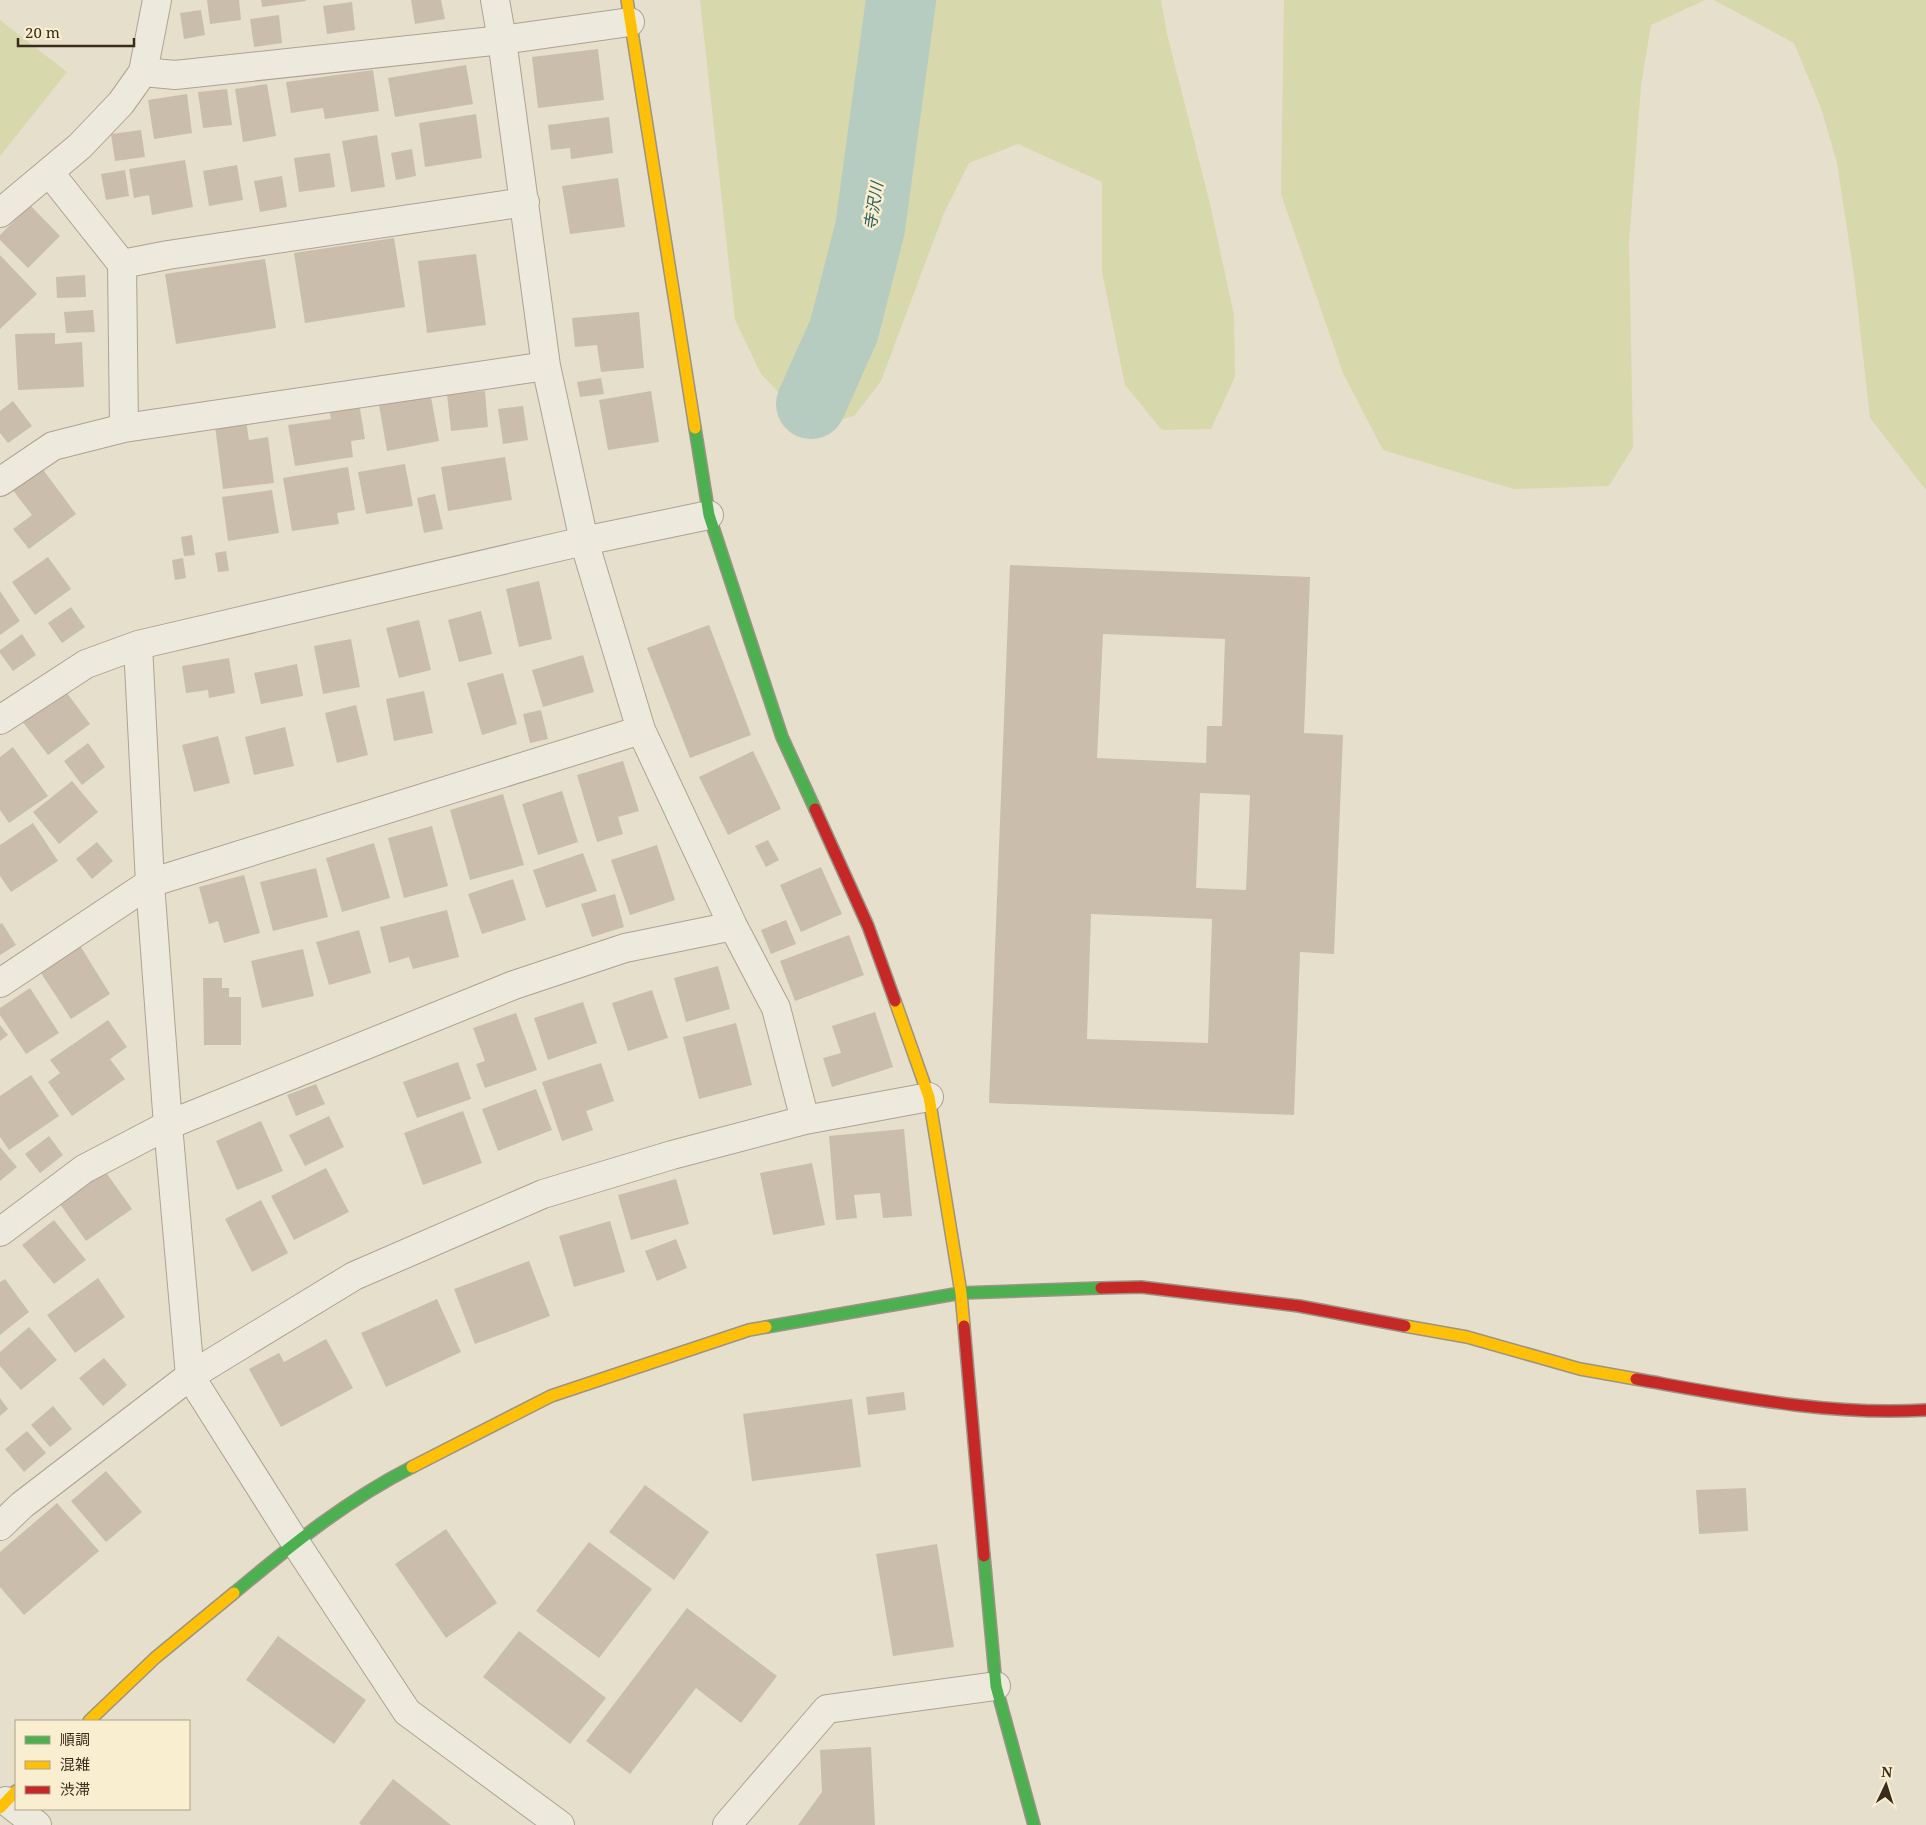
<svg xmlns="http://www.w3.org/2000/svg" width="1926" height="1825" viewBox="0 0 1926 1825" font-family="'Noto Serif','Noto Sans JP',serif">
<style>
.green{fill:#d7d8ac}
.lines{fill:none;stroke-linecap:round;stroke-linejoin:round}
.river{stroke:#b7ccc0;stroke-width:70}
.building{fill:#cabdac;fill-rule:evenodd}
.street-casing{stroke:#aba394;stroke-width:30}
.fast-casing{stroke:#9b9385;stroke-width:14}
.slow-casing{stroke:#9b9385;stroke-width:14}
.jam-casing{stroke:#9b9385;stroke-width:14}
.street{stroke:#eee9dd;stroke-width:28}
.fast{stroke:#4caf50;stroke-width:11}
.slow{stroke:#ffc107;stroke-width:11}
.jam{stroke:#c62828;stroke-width:11}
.labels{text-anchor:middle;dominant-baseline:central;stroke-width:5;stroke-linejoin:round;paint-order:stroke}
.water-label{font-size:16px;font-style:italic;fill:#295d5a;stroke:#f9eed0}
</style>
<rect width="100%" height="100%" fill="#e6dfcb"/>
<!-- green -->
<path class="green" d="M700 0H1161L1167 34 1210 204 1234 315 1235 377 1211 429 1162 430 1125 385 1102 272V182L1018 144 969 163 944 213 881 381 854 416 825 424 804 419 761 374 735 320Z
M1284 0H1705L1651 25 1641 85 1629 242 1633 447 1609 486 1514 489 1383 450 1343 373 1281 194Z
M1714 0H1926V490L1870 418 1854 275 1837 163 1821 108 1794 43Z
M0 20 67 72 0 156Z"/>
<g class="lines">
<!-- river -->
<path class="river" d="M811 404 844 330 870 228 901 0"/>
</g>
<!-- building -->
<path class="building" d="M207 0H239L241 20 210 24Z
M261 0H306V1L262 7Z
M411 0H441L445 19 415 24Z
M352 2 355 30 327 34 323 6Z
M201 10 205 35 184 39 180 13Z
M279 15 282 43 254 47 250 19Z
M598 49 604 100 538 108 532 57Z
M466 65 473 104 395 117 388 78Z
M373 70 379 111 325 119 323 108 291 113 286 82Z
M267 84 276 136 243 142 235 89Z
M227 89 232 125 203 128 198 92Z
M187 94 192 133 154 139 148 100Z
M476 114 482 158 425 167 419 123Z
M609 117 613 153 571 159 570 148 551 150 548 125Z
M141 130 145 157 115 161 111 134Z
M377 135 385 187 351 192 342 141Z
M412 149 416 176 396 180 391 153Z
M330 153 335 187 299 192 294 158Z
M185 160 193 207 152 215 149 195 134 198 129 169Z
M237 165 243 200 209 206 203 171Z
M125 170 129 196 106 200 101 174Z
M282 176 287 207 260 212 254 181Z
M618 178 625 227 570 234 562 186Z
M30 205 60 236 28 268 0 240V235Z
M394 238 405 307 305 323 294 253Z
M476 254 486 325 427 333 418 261Z
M0 255 37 294 0 329Z
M265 259 276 328 176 344 165 274Z
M85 275 86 297 57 298 56 277Z
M93 310 95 332 66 333 64 312Z
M639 312 644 368 601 372 597 345 575 347 572 318Z
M55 333V344L82 342 84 387 18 390 15 334Z
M601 378 604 394 580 397 577 382Z
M485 391 488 427 451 431 447 394Z
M651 391 659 442 608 450 599 400Z
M431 397 439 441 387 451 379 405Z
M13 401 32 426 8 443 0 433V411Z
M359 403 365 439 351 441 353 457 295 466 288 425 331 419 329 408Z
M523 406 528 440 503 444 498 409Z
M246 421 249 440 268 437 274 483 223 489 215 426Z
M505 457 512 500 448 511 441 467Z
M405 464 413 506 366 514 358 472Z
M41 467 76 514 29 549 13 529 32 515 12 489Z
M348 467 355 510 337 513 339 524 292 531 283 478Z
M272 490 279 533 228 541 222 497Z
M435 494 443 529 424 533 417 498Z
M192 535 195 555 184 556 181 537Z
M226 551 229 571 218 572 215 553Z
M48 557 71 589 35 615 12 582Z
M183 558 186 578 175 580 172 560Z
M1010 565 1310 577 1304 733 1343 735 1334 954 1300 952 1294 1115 989 1103ZM1103 634 1225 639 1222 726H1207L1206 763 1097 758ZM1200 793 1250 795 1246 890 1196 888ZM1091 914 1212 919 1208 1043 1087 1039Z
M539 581 552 639 519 647 506 589Z
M0 591 20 621 0 635Z
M71 607 85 627 62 643 48 623Z
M481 611 492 654 459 662 448 620Z
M419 620 431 670 399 678 386 628Z
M709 625 751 735 690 758 647 648Z
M22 634 36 655 13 671 0 653V650Z
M351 639 360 687 323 694 314 646Z
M583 655 594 692 543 707 532 670Z
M229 658 235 693 209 698 208 690 186 693 182 666Z
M297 664 303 696 261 704 254 673Z
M503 673 517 724 482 735 467 683Z
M64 689 90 724 48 755 22 721Z
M424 691 433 733 394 741 386 699Z
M356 705 368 755 337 763 325 713Z
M541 710 548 739 530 743 523 714Z
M285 727 294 766 254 775 245 737Z
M218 736 230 783 194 792 182 745Z
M88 743 105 767 82 785 64 761Z
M13 747 48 796 9 823 0 810V757Z
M753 751 781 809 728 835 699 777Z
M623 761 639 811 618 817 623 834 597 842 577 775Z
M72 781 98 812 59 844 33 812Z
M562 791 578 842 538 855 522 804Z
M503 794 524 865 470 880 450 810Z
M33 823 58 861 11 892 0 876V845Z
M432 826 448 886 404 898 388 838Z
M768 840 779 860 766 867 755 846Z
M97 842 113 861 92 879 76 859Z
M374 843 390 898 342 912 326 858Z
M657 845 675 900 630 915 611 860Z
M583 853 597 891 546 908 533 870Z
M821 867 842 914 801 932 780 885Z
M316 868 328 917 273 931 260 882Z
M244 875 260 933 224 943 218 921 209 924 199 887Z
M513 879 526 920 482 934 468 894Z
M615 894 624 927 592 937 581 904Z
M447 910 459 957 413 969 409 957 389 963 380 927Z
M786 920 796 944 771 954 761 930Z
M2 923 16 945 0 955V924Z
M359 930 371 973 329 985 316 942Z
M849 935 864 975 795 1001 780 961Z
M79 944 110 994 71 1019 39 970Z
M303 949 314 996 262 1008 251 961Z
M718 966 730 1009 686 1022 674 978Z
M203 978H222V988H229V997H241V1045H204Z
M30 988 59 1033 26 1054 0 1015V1008Z
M652 990 668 1038 628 1051 612 1003Z
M583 1002 597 1043 548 1060 534 1018Z
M875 1012 893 1067 832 1087 823 1058 841 1053 832 1026Z
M516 1013 537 1070 485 1088 476 1064 485 1061 473 1028Z
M108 1020 127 1047 110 1059 125 1079 72 1116 48 1082 60 1073 50 1060Z
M736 1023 752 1085 699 1099 683 1037Z
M0 1025 8 1035 0 1041Z
M458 1062 471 1099 417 1118 403 1082Z
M601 1063 614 1101 586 1111 593 1130 562 1141 542 1082Z
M31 1075 59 1116 9 1150 0 1137V1096Z
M316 1084 325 1104 296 1116 287 1095Z
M536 1089 552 1130 498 1151 482 1109Z
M463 1111 482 1163 423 1185 404 1133Z
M329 1116 344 1147 305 1166 289 1135Z
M261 1121 283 1171 237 1190 216 1141Z
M904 1129 912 1216 883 1218 880 1193 854 1195 857 1218 836 1220 829 1136Z
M49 1136 63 1155 40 1173 25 1154Z
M0 1147 17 1167 0 1181Z
M812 1163 825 1225 773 1235 760 1173Z
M326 1168 349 1212 294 1240 271 1196Z
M105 1171 132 1209 86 1241 60 1204Z
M676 1179 689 1224 631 1240 618 1195Z
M261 1200 288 1253 252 1272 225 1219Z
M54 1220 86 1260 54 1284 22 1245Z
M610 1221 625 1272 574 1287 559 1236Z
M676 1239 687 1268 657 1281 645 1251Z
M529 1261 550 1316 475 1344 454 1289Z
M98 1278 125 1317 75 1353 47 1315Z
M5 1279 29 1312 0 1335V1282Z
M437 1299 461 1352 386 1387 361 1333Z
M29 1327 57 1360 21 1390 0 1366V1352Z
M326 1339 353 1388 281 1427 249 1369 279 1353 284 1362Z
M104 1358 127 1385 103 1406 79 1378Z
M904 1392 906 1410 868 1415 866 1397Z
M0 1398 8 1409 0 1416Z
M852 1399 861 1467 752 1481 743 1414Z
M53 1406 72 1429 50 1447 31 1425Z
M27 1431 46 1453 24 1472 5 1449Z
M106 1471 142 1512 106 1542 71 1501Z
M645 1485 709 1532 674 1580 609 1532Z
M1746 1488 1748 1531 1699 1534 1696 1490Z
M57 1503 99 1551 24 1615 0 1587V1552Z
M446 1529 497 1603 446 1638 395 1564Z
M589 1542 652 1589 599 1658 536 1611Z
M937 1544 954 1647 893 1656 876 1554Z
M687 1608 777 1676 741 1723 696 1688 630 1774 586 1741Z
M519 1631 606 1698 570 1744 483 1677Z
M278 1636 366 1700 334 1744 246 1680Z
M871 1747 875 1825H798L822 1792 820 1750Z
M393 1779 451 1825H361L359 1823Z"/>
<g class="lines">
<defs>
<path id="street" d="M630 22 502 40 546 366 584 541 641 730 733 926 776 1008 805 1120
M143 72 175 75 502 40 495 0
M49 172 122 264
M0 213 80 146 121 103 143 72 157 0
M124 428 122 264 168 255 525 202
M0 482 53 446 124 428 546 366
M138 645 150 883 168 1125 190 1376 295 1542 407 1712 560 1825
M0 720 86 664 138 645 584 541 709 515
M0 983 150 883 641 730
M0 1232 84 1169 168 1125 514 985 625 948 733 926
M0 1526 22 1505 190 1376 354 1276 543 1194 672 1155 805 1120 929 1097
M6 1801 37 1825
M727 1825 827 1709 996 1686"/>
<path id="fast" d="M695 428 709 515 782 737 815 809
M766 1327 961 1293 1101 1288
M984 1556 996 1686 1034 1825
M234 1593C290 1546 347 1500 412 1467"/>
<path id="slow" d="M627 0 695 428
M895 1001 929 1097 961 1293 964 1326
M1405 1326 1467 1337 1580 1369 1636 1379
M412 1467 551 1396 749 1330 766 1327
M89 1721 155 1658 234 1593
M0 1808 16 1791"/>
<path id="jam" d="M815 809 868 926 895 1001
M1101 1288 1141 1287 1299 1306 1405 1326
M964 1326 984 1556
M1636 1379C1732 1396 1828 1416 1926 1410"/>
</defs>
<!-- street casing -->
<use href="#street" class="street-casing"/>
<!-- fast casing -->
<use href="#fast" class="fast-casing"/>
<!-- slow casing -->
<use href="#slow" class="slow-casing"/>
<!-- jam casing -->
<use href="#jam" class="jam-casing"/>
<!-- street -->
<use href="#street" class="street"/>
<!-- fast -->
<use href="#fast" class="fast"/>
<!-- slow -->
<use href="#slow" class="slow"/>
<!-- jam -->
<use href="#jam" class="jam"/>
</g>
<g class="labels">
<!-- water labels -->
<g class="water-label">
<text transform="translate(873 206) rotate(-81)">寺沢川</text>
</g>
</g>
<!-- legend -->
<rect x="15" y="1720" width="175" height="90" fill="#f9eed0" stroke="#ada088"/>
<rect x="25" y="1736" width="25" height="8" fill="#4caf50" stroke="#ada088"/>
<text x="60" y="1745" font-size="15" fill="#3b2b1b">順調</text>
<rect x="25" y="1761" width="25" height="8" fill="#ffc107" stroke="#ada088"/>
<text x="60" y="1770" font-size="15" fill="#3b2b1b">混雑</text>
<rect x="25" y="1786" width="25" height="8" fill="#c62828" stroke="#ada088"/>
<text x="60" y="1795" font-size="15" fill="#3b2b1b">渋滞</text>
<!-- north arrow -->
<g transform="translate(1886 1785) rotate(4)" stroke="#f9eed0" stroke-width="4" paint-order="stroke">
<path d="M0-4L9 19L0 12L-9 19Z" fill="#3b2b1b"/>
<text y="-8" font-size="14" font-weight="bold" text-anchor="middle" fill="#3b2b1b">N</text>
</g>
<!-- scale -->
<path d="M18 38v8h116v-8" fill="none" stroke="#3b2b1b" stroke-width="2.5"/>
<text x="25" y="38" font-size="15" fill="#3b2b1b" stroke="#f9eed0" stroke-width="4" paint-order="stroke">20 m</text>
</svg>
